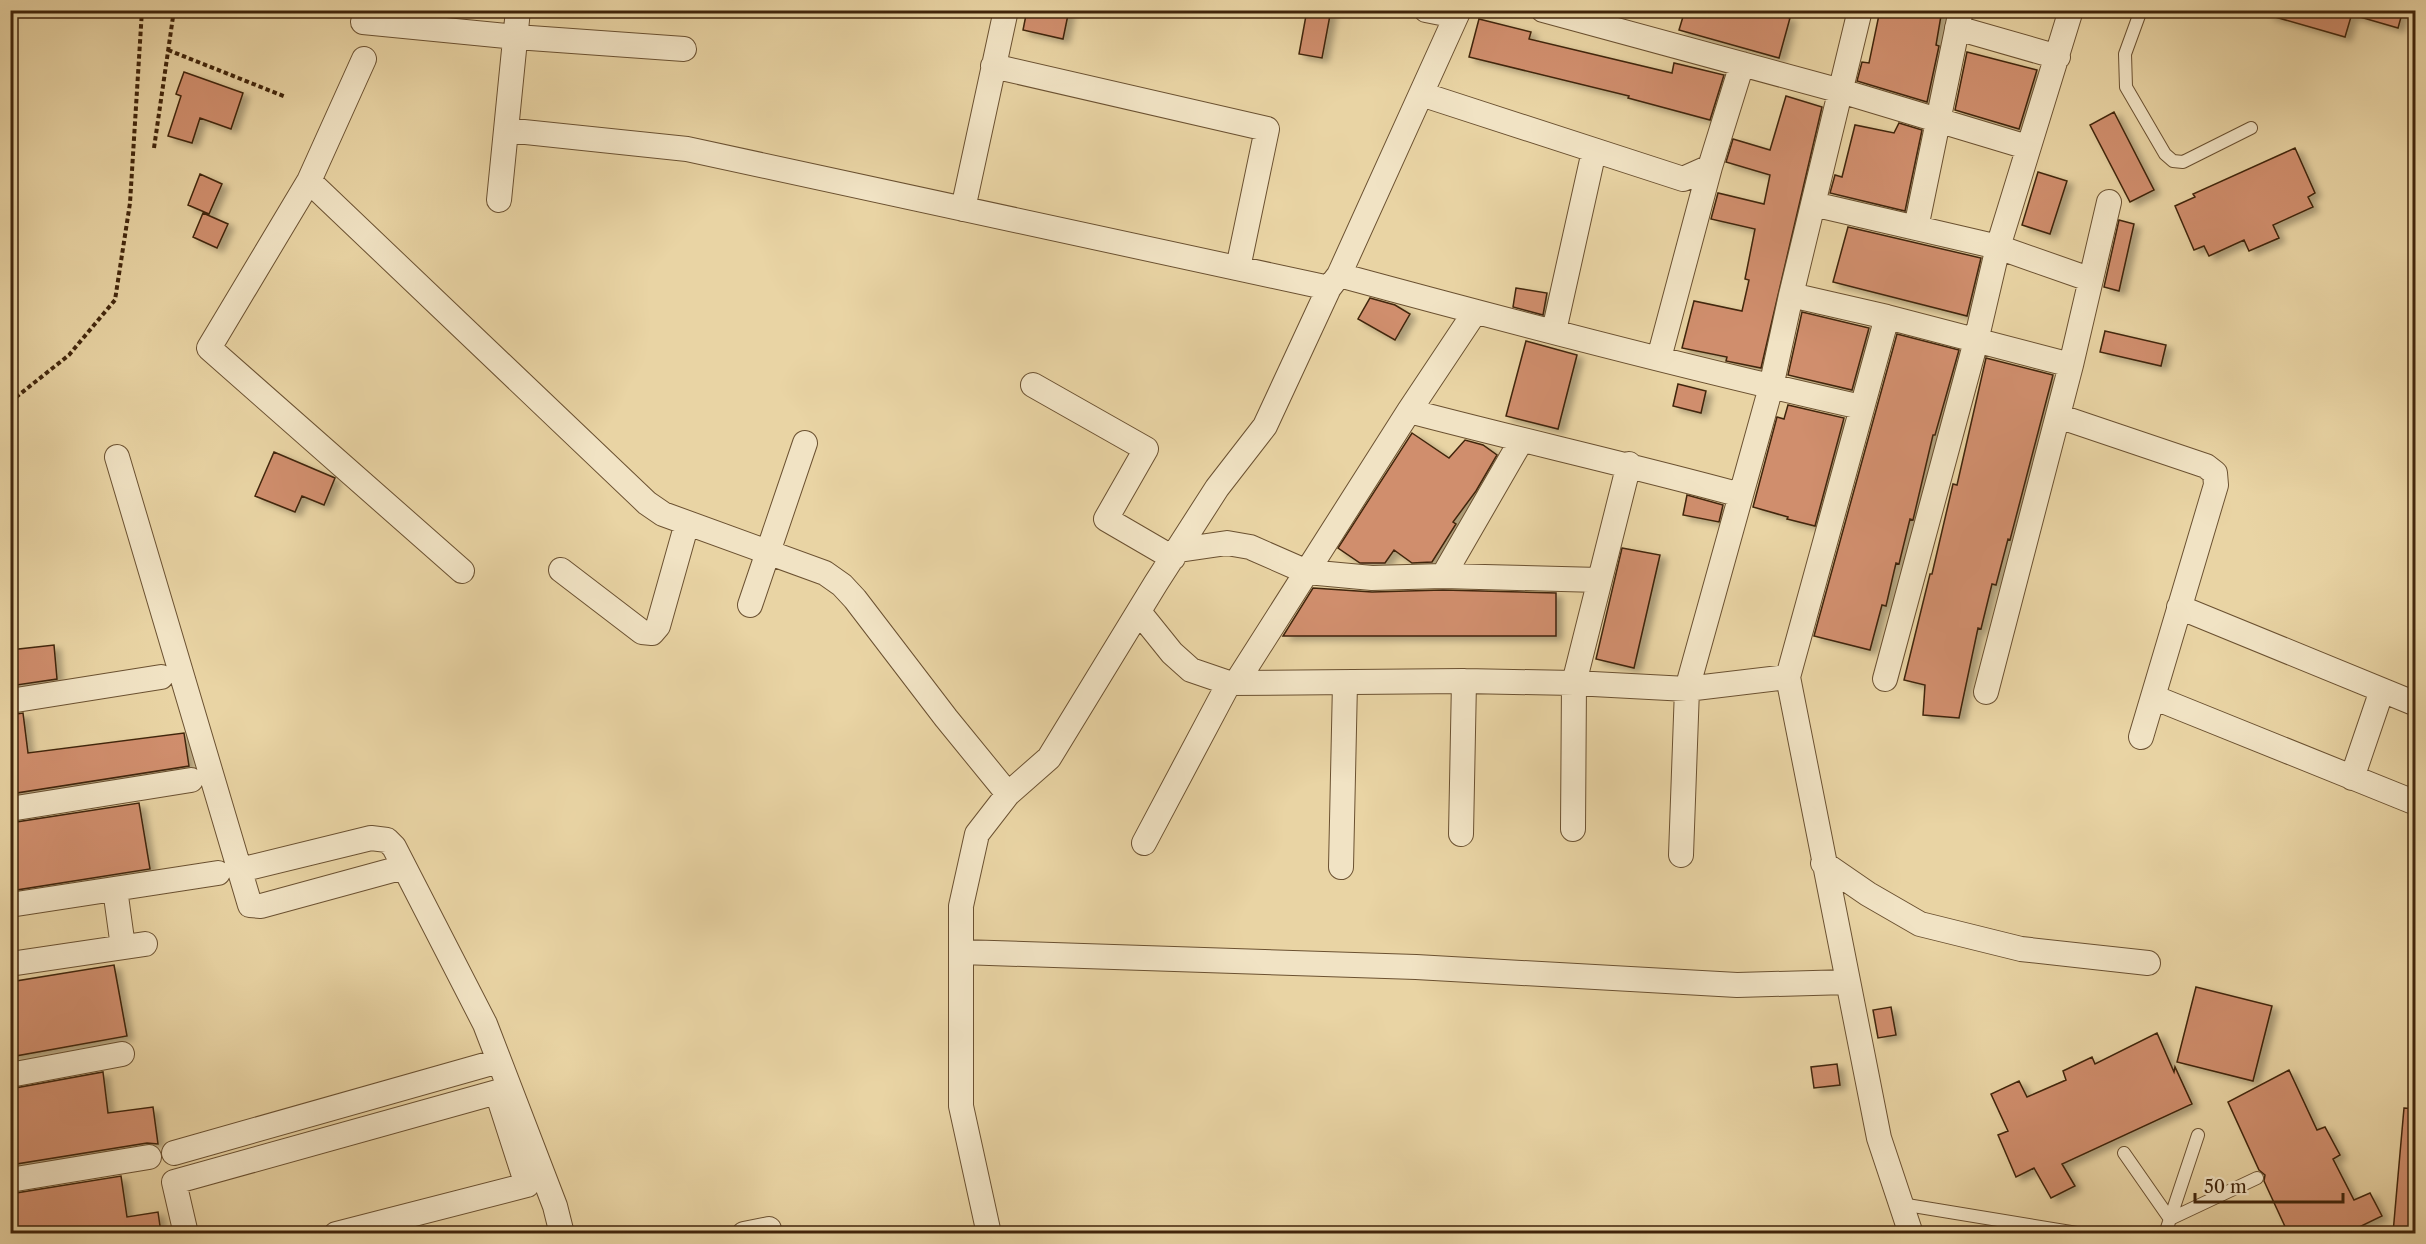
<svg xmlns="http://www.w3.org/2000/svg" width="2426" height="1244" viewBox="0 0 2426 1244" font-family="'Libre Caslon Text',serif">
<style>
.building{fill:#d08e6d;stroke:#41250b;stroke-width:1.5;filter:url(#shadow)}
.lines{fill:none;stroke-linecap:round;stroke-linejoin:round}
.service-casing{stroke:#6b5131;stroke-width:14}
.minor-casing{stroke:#6b5131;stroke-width:26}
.path{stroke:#41250b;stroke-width:4;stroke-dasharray:4.5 3;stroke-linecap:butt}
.service{stroke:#f1e3c4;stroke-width:12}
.minor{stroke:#f1e3c4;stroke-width:24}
</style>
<defs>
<filter id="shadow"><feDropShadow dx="6" dy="4" stdDeviation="3" flood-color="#0004"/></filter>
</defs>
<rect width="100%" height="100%" fill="#e9d4a4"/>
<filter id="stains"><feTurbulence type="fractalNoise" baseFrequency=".00333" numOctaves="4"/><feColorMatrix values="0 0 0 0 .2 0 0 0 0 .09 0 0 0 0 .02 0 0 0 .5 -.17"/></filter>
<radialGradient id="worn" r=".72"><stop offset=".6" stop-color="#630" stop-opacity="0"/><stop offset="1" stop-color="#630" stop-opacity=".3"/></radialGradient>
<!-- building -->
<path class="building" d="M1027 10H1069L1063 39 1023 30Z
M1307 10H1331L1322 58 1299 54Z
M1685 10H1762L1790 18 1779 58 1679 30Z
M1880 10H1895L1912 14 1913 10H1942L1936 45 1939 46 1927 102 1857 81 1862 62 1869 63Z
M2269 10H2353L2345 37 2268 15Z
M2354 10H2403L2398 28 2353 15Z
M1479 19 1531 32 1529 39 1672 73 1674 63 1724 75 1710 120 1628 98 1629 96 1469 57Z
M1967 52 2037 70 2019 129 1955 110Z
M184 72 243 93 231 129 200 118 192 143 168 136 181 96 176 94Z
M1786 96 1822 107 1761 368 1726 361 1727 357 1682 348 1694 301 1742 311 1749 280 1745 279 1755 229 1711 219 1718 193 1764 204 1770 175 1726 162 1733 139 1770 150Z
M2114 112 2154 190 2130 202 2090 125Z
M1899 123 1922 130 1905 211 1830 193 1835 175 1842 177 1855 125 1894 133Z
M2295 148 2315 193 2308 197 2313 207 2273 225 2279 238 2249 251 2244 240 2209 256 2204 246 2194 250 2175 206 2195 197 2193 194Z
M2038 172 2067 181 2050 234 2022 225Z
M200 174 222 184 209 214 188 205Z
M203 213 228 224 217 248 193 237Z
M2119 220 2134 224 2119 291 2104 287Z
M1848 227 1981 258 1967 316 1833 282Z
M1516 288 1547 293 1543 315 1513 307Z
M1370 298 1395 305 1410 314 1395 340 1358 319Z
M1802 312 1869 328 1852 390 1788 375Z
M2105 331 2166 345 2161 366 2100 352Z
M1897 334 1959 350 1935 435H1933L1913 520 1910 519 1899 564 1896 563 1886 606 1882 605 1870 650 1814 636Z
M1526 341 1577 355 1558 429 1506 416Z
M1986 358 2053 375 2010 540 2008 539 1996 585 1992 584 1981 629 1978 628 1959 718 1923 715 1925 685 1904 680 1930 574H1932L1953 484 1957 485Z
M1678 384 1706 391 1701 413 1673 406Z
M1788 405 1844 418 1815 526 1787 519 1788 517 1753 507 1777 417 1784 419Z
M1412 433 1449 458 1465 440 1483 445 1497 455 1476 491 1453 522 1456 524 1432 562 1412 563 1394 550 1385 563H1360L1338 548Z
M274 452 335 478 324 505 302 496 295 512 255 496Z
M1687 495 1723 505 1719 522 1683 515Z
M1622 548 1660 555 1634 668 1596 659Z
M1313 588 1372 592 1443 590 1556 593V636H1283Z
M54 645 57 679 10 686V650Z
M23 713 28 753 184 733 189 766 10 794V715Z
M139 803 150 869 10 891V823Z
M114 965 127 1036 10 1057V982Z
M2196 987 2272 1006 2253 1081 2177 1062Z
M1891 1007 1896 1035 1878 1038 1873 1010Z
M2157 1033 2174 1072 2175 1067 2192 1104 2062 1164 2075 1186 2051 1198 2034 1168 2016 1177 1998 1135 2008 1131 1991 1094 2019 1081 2027 1097 2066 1080 2063 1071 2092 1057 2095 1064Z
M1837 1064 1840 1085 1814 1088 1811 1067Z
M2289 1070 2317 1130 2325 1127 2340 1155 2333 1159 2354 1200 2370 1193 2382 1216 2347 1233H2288L2264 1181 2265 1175 2259 1170 2228 1102Z
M103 1072 108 1113 153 1107 158 1144 147 1143 10 1165V1089Z
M2404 1108 2415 1109V1233H2393Z
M121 1176 127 1217 158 1212 161 1233H10V1194Z"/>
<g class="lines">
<defs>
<path id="service" d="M2141 10 2125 54 2126 87 2165 154 2173 161 2183 162 2251 128
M2124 1153 2170 1219 2257 1178
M1901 1204 2083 1234
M2165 1234 2198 1135"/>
<path id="minor" d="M1426 10 1456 16
M1543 10 1841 91 2027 147
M363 22 516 37 684 49
M1957 28 2058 57
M364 59 309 181 209 348 462 571
M993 66 1267 129 1238 268
M1421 94 1683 179 1710 167 1742 64
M506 130 687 149 1329 288
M309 181 647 503 663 514 825 573 842 585 855 599 946 718 1008 794
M499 200 518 10
M1813 204 1998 247 2089 279
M963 209 1006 10
M1916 228 1961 10
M1339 275C1512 322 1686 368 1861 407
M1791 295 1887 317 2071 365
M1887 317 1788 677 1879 1138 1911 1234
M1554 331 1594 151
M1659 358 1710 167
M1033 385 1146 449 1106 519 1173 558
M1409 411C1519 440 1631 465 1741 495
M2058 416 2206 466 2215 473 2216 485 2141 737
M117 457 250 905 261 906 404 867
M1179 550 1227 543 1250 547 1307 572 1372 578 1443 576 1599 580
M561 570 642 632 652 633 658 626 687 523
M1443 576 1521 441
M750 605 805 443
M2179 607 2416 704
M1139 612 1172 653 1191 670 1229 683 1464 681 1574 683 1687 689 1788 677
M1885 679 1976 341 1998 247 2071 10
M1236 683 1409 411 1475 312
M1986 692 2071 365 2109 202
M2153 697 2416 803
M10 701 161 677
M2352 778 2382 690
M10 809 191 780
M1573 829 1574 683 1629 464
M1461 834 1464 681
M1144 843 1229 683
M1681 855 1687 689 1771 387 1791 295 1860 10
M1823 863 1868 894 1920 924 2021 949 2148 963
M1341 867 1345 683
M240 870 371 838 387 840 394 847 485 1024 555 1206 562 1234
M115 889 123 947
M10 905 218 873
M961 952 1416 967 1737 985 1848 982
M10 964 145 944
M10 1075 122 1054
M174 1153 499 1061
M10 1180 149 1157
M186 1234 174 1182 497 1092 527 1185 336 1234
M744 1234 769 1229
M989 1234 961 1106V906L977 834 1008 794 1049 758 1156 583 1217 488 1265 426 1329 288 1339 275 1459 10"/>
</defs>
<!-- service casing -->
<use href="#service" class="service-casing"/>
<!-- minor casing -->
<use href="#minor" class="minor-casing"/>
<!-- path -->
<path class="path" d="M168 50 286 97
M154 148 174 10
M10 402 69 355 115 300 130 203 142 10"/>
<!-- service -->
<use href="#service" class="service"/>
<!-- minor -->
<use href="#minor" class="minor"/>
</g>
<!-- margin -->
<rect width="2426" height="1244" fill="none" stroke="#e9d4a4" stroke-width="36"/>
<rect x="12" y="12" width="2402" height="1220" fill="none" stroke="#41250b" stroke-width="3"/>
<rect x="18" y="18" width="2390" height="1208" fill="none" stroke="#41250b" stroke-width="1.5"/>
<!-- scale -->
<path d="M2195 1193v9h148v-9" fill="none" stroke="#41250b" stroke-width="3"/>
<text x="2204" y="1193" font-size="18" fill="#41250b" stroke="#f1e3c4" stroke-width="4.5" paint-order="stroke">50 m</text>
<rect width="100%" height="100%" filter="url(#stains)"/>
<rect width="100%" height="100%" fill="url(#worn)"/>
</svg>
